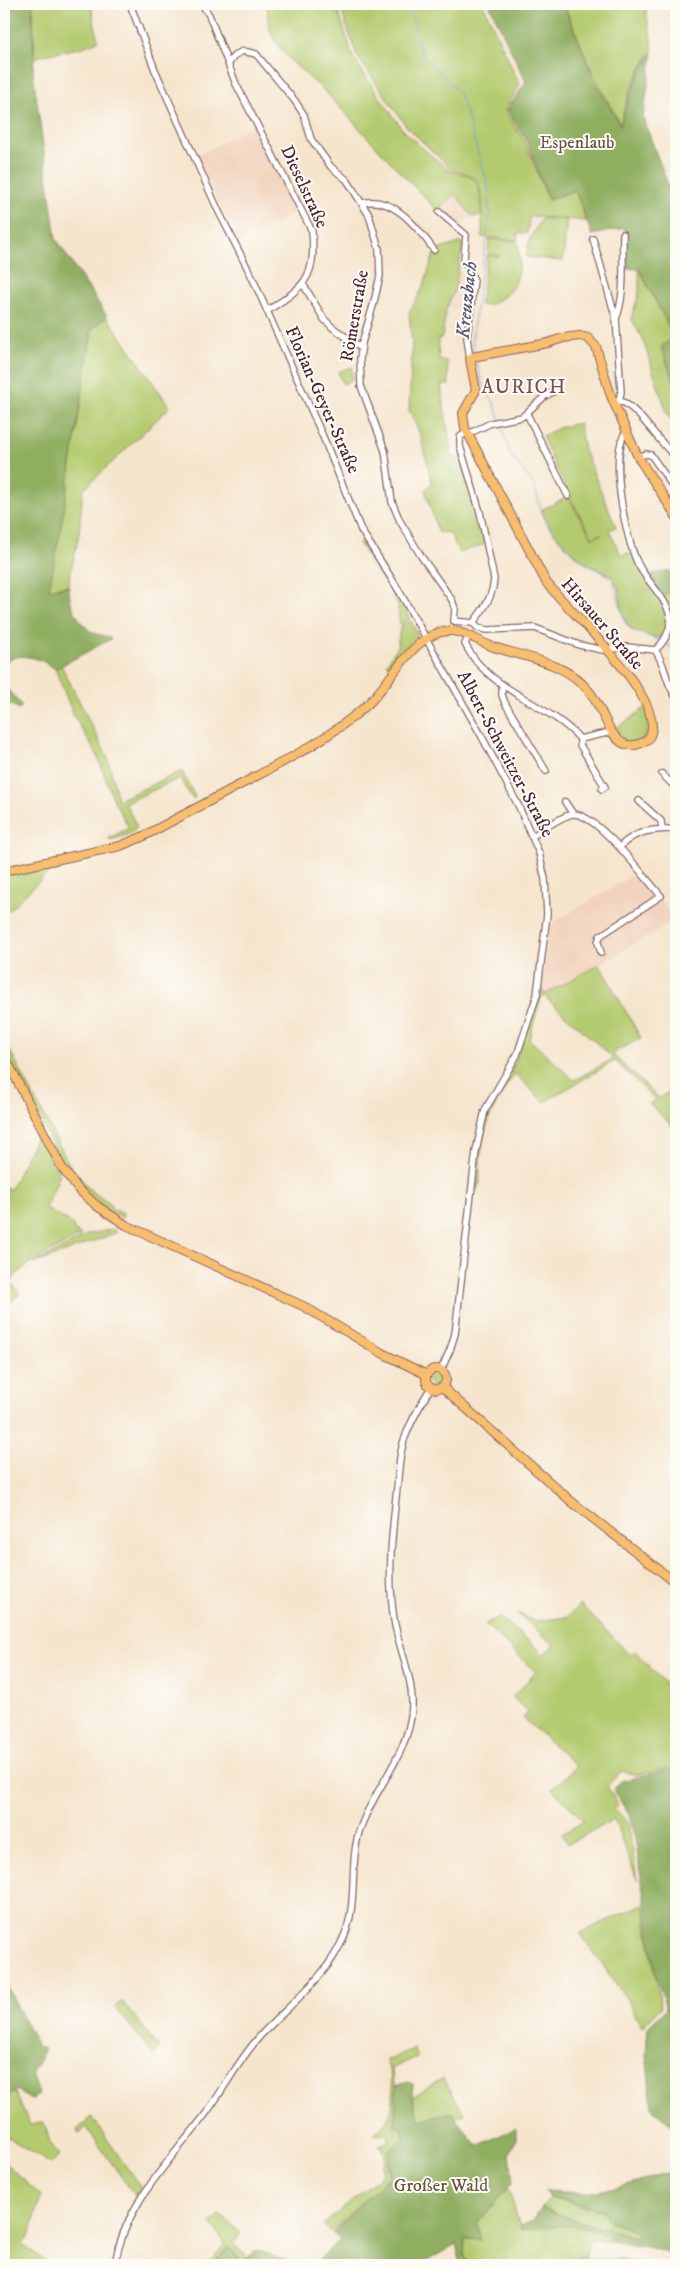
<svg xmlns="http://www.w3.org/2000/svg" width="680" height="2269" viewBox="0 0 680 2269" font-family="'IM FELL DW Pica',serif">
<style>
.built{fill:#f2d4be}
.green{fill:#b4ca6e;stroke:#7f744c;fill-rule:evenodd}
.forest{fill:#8fae61;stroke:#6c6646}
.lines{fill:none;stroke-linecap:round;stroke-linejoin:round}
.stream{stroke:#6d9cd6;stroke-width:1}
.minor-casing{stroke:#866464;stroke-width:8}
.major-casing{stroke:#866464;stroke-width:10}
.minor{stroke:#fff;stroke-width:5.5}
.major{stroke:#f9be6d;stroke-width:8}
.labels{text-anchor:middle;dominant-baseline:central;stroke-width:4;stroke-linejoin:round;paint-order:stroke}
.park-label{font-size:18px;fill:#6a523f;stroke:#fdfcf7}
.street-label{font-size:18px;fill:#4a1f2b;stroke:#fdfcf7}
.water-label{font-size:19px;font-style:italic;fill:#5a5778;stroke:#fdfcf7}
.quarter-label{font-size:20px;letter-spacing:1px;fill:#7c4e53;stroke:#fdfcf7}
</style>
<rect width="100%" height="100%" fill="#fdfcf7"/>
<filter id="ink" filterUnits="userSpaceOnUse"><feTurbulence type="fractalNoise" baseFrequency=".02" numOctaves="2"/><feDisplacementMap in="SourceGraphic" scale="10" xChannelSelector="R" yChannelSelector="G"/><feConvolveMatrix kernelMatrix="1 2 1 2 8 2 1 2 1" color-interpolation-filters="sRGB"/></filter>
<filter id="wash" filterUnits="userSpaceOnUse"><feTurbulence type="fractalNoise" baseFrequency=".0096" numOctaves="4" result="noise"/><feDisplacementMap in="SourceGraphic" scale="20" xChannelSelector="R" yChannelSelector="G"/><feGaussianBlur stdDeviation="1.12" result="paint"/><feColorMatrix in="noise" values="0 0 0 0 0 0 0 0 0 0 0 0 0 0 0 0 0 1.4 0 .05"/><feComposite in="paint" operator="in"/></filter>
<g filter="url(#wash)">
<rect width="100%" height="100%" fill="#f5e5cd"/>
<!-- built -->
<path class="built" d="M257 123 302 209 238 243 196 156Z
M456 196 472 216 459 228 438 210Z
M459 273H466L471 283 468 312 451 308Z
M638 872 676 920 546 994 540 989 550 924Z"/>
<!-- green -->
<path class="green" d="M33 4H91L98 41 83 47 39 56 35 59Z
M267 4H336L353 57 374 89 403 130 420 146 450 171 468 175 477 182 481 197V216H472L456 195 437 210C400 173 365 134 329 96 310 75 280 58 270 30 267 23 268 12 267 4Z
M339 4H483L520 85 505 110 526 144 548 200 575 190 586 221 530 216 527 233H518L517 240 482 237V197L478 181 468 174 451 169 407 127 357 56Z
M564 4H645L653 50C636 73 627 96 620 124L594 75Z
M542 218 567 220 563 261 526 257 530 238Z
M489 239 517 241C522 263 521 284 502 298 495 303 488 306 480 305L487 255 499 256 488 254Z
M459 243H463L455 289 446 310 442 338H438L439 360 447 361 449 385H441L452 458 461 457 478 513 485 544 459 553 450 533 438 532 425 490 432 483 420 434 409 410 412 344 409 313 423 287 435 251Z
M639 269 674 337 661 347 676 387V424L668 416 642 338 631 318 639 294Z
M107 317 170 407 83 490 79 534 68 585 49 589 68 485 92 329Z
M352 367V380L343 384 338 372Z
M579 423 584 450 616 527 609 530 621 555 633 552C641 573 663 598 667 618 669 625 666 631 664 637 653 638 639 635 631 628 618 616 624 595 615 581 608 571 595 569 586 563 567 550 550 531 541 510L568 497 592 538 602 534 593 537C572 505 557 471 542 436L561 427Z
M362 540 387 577 410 619 400 626 398 607 391 591 359 543Z
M676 590V617L670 616 659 596Z
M411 621C425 646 413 640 400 653 396 656 393 662 389 666L386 664 397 648 400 628Z
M61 665 108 758 118 800 182 771 195 797 194 799 190 796 180 778 125 803 137 827C132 836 119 837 110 840L109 838 129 828 114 801 97 755 74 716 55 669Z
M645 708 650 718 646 735 638 742H626L614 730Z
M48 866 49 868 45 870 49 872 4 915V874Z
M599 964 641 1038 617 1051 613 1055 659 1098 676 1088V1129L649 1104 656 1100 615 1061 544 1102 515 1074C488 1110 478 1140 480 1184L479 1183 477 1190H475L478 1142 488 1107 514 1065 540 989 546 994ZM544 996 612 1057 611 1060 574 1080 529 1039 541 998Z
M4 1039 69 1164 89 1189 111 1205 110 1207 123 1214 122 1218 104 1208 75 1182 58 1155 4 1050Z
M37 1135 60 1175 45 1208 74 1225 73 1229 81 1235 28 1264 15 1276 4 1291V1186L10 1190Z
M113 1229 118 1232 33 1264 87 1235Z
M13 1285 20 1294 4 1308V1294Z
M428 1379a8 8 0 1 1 16 0a8 8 0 1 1-16 0Z
M580 1604 630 1655 635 1651 672 1691 676 1689V1769L669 1768 636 1775 622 1771 607 1786 618 1805 614 1809 628 1821 637 1880 614 1819 568 1844 562 1834 584 1821 552 1789 577 1766 523 1718 528 1712 512 1697 536 1672 485 1624 500 1617 544 1654 554 1645 517 1613 535 1621 568 1617Z
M643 1904 661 2007 642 2027 627 2000 580 1933Z
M122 2001 159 2048 154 2055 115 2007Z
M413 2049 417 2057 391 2069 396 2086 395 2127 400 2126 403 2137 388 2151 389 2176 331 2232 323 2225 383 2174 385 2154 379 2145 388 2142 387 2132 375 2136 374 2133C401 2116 394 2086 386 2060Z
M443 2078 465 2114 455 2118 451 2112 419 2120 412 2097Z
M15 2092 30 2125 44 2122 50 2142 59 2155 51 2164 4 2135V2099Z
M92 2117 143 2191 137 2199 86 2127 80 2134 77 2130Z
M4 2162 41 2196 31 2232 23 2245 45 2261 43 2265H4Z
M508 2187 521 2230C550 2224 591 2219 613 2242L589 2240 586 2257 538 2265H469L464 2254 465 2239 478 2234 477 2224Z
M549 2198H555L606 2212V2219L639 2233 634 2237 574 2220 542 2208Z
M219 2214 241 2233 234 2243 247 2257 245 2259 256 2251 300 2265H238L242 2261 229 2246 217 2260 219 2265H207L225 2244 211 2223Z"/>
<!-- forest -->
<path class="forest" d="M4 4H32L34 59 33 73 56 239 107 316 92 329 63 516 49 590 69 586C68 601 78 624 92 632 99 636 106 634 111 639L55 669C41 658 20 651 4 662V407L7 390 4 371Z
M489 4H563L593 76 620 126 630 95 641 70 653 52 643 118 676 206V386L661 347 674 337 639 269 624 268 625 228 592 235 575 190 548 200 528 143 507 110 526 82Z
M671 571 676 572V589L659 596 645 575Z
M4 685 22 706 19 709 4 700Z
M667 1770 676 1771V2129L652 2108 646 2054 648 2027 666 2009 655 1971 634 1831 628 1813 613 1790 621 1781Z
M5 1982 38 2047 45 2049 32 2073 39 2094 33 2100 16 2090 4 2098Z
M408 2082 413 2084 412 2097 419 2120 451 2112 477 2146 516 2128V2140L510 2153 513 2182 477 2224 481 2240 465 2239 464 2254 469 2265H461L456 2244 420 2265H221L218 2260 229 2248 243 2262 256 2250 289 2262 313 2265 340 2240 332 2233 390 2176 389 2151 403 2137 400 2126 395 2127 396 2086Z
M676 2170V2256L651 2248 616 2242 590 2228 563 2225 521 2230 520 2226 532 2221 542 2208 574 2220 634 2237 638 2233 606 2219 605 2211 555 2198H549L545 2191 584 2193 616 2188Z
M577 2259 621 2260 653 2265H536Z"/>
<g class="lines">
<!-- stream -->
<path class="stream" d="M409 4 421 53 460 94 487 182 490 214 475 315 472 341 474 352
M476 359 481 381 494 403 500 419
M501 423 510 454 533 483 545 522 572 552 586 564 606 574 614 582 625 623 632 630 661 641
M664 642 671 647 676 662"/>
</g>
</g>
<g filter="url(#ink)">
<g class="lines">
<defs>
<path id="minor" d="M130 4 155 70 219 212 252 277 324 439 361 530 398 589 481 735 518 805 539 853 545 879 547 914 537 995 517 1055 485 1110 476 1151 455 1334 450 1350 441 1370
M202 4 209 15 236 84 312 231C316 279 305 286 267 311
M229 63 235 55 243 51 256 54 295 101 304 115 311 139 331 167 347 180 369 215 379 249 380 276 373 306 362 343 360 359 361 386 385 451 392 502 400 521 421 556 452 600 455 609 454 621
M363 203C393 195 418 228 434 250
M439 212 466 235 464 260 474 280 467 338 470 359
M593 239 616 319 621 392 619 400 615 404
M303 284 324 319 332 327 361 348
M616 319C626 294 622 261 623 234
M619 400C640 409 657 441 676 457
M527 414 568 496
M467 432 460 437V446L480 512 494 579C493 597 483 610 473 623
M468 434 491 423 522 417 545 396 557 390
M638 457 646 454 651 455 676 491
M454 621 473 623
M473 623 478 628 487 630 535 628 579 645 603 650 627 647 655 650C664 643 672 629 670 616 666 597 646 581 638 564 625 538 608 453 627 430
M469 635 465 644C488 691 547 702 580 739L611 732
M655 650C666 665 665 682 676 697
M502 685V695L505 703 546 771
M580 739V745L605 787 602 789
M662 774 676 788
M639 801 661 821 662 829
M565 802 573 814
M533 836C542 830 564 814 574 814 597 814 646 879 661 896L600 936 598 942 601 953
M620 847C635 830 655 829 676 829
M115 2265C124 2203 172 2160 207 2112 226 2086 239 2059 261 2035 290 2004 329 1976 345 1934 358 1901 349 1865 359 1832 372 1790 410 1755 412 1706 413 1677 399 1649 394 1620 387 1575 392 1533 397 1488 399 1471 399 1451 406 1435 412 1418 422 1403 431 1387"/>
<path id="major" d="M4 871 120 846 142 837C172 821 202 805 232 789 279 764 327 741 367 705 392 682 414 629 452 631 466 632 478 641 491 646 525 658 565 661 589 691 601 705 607 732 621 742 630 748 640 745 648 739 674 704 567 610 546 582L465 428 463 413 476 390 470 359 472 357 548 343 563 338 580 336 588 338 596 347 611 396 638 457 676 516
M4 1055 62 1168 78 1189 97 1206 126 1225 303 1306 384 1354 427 1375
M426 1379a10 10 0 1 1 20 0a10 10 0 1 1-20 0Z
M442 1387 572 1502 676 1583"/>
</defs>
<!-- minor casing -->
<use href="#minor" class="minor-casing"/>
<!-- major casing -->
<use href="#major" class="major-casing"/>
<!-- minor -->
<use href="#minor" class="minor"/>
<!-- major -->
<use href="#major" class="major"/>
</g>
</g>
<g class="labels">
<!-- park labels -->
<g class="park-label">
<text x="577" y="143">Espenlaub</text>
<text x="441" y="2186">Großer Wald</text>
</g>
<!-- street labels -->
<g class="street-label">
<text transform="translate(304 187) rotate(65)">Dieselstraße</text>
<text transform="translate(355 316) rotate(-80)">Römerstraße</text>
<text transform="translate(322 400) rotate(66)">Florian-Geyer-Straße</text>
<text transform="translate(602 624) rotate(49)">Hirsauer Straße</text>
<text transform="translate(505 754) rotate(62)">Albert-Schweitzer-Straße</text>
</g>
<!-- water labels -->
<g class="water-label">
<text transform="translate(467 300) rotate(-84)">Kreuzbach</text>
</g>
<!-- quarter labels -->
<g class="quarter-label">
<text x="524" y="387">AURICH</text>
</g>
</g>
<!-- margin -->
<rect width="680" height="2269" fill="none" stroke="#fdfcf7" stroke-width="20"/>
</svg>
